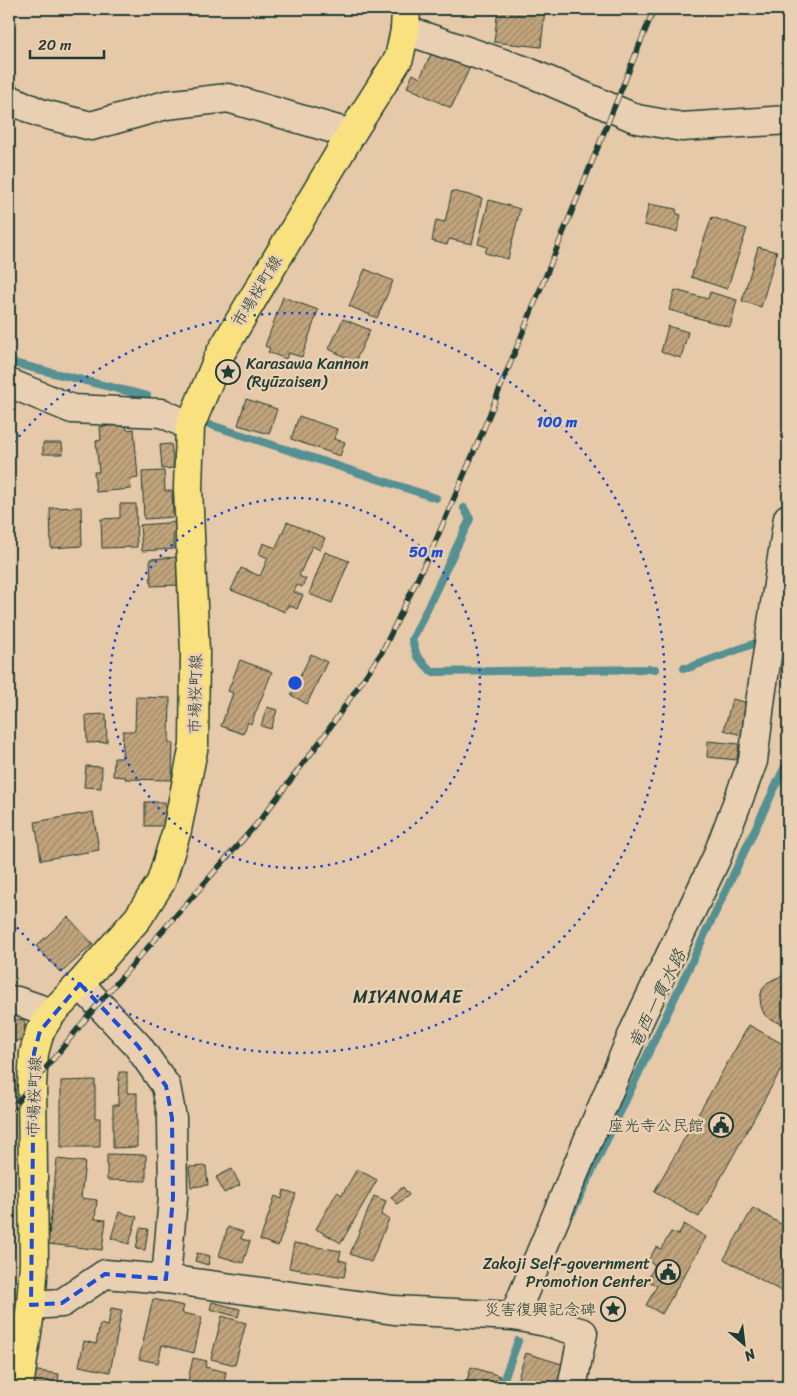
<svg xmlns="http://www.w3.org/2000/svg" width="797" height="1396" viewBox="0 0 797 1396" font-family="Sriracha,'Klee One',sans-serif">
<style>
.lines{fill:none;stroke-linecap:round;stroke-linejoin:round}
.stream{stroke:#549093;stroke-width:8}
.building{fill:url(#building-hatch);stroke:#1f3d34}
.minor-casing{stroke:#1f3d34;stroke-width:31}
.major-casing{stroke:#1f3d34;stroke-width:31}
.minor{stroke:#ead0b2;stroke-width:28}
.major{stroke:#fae180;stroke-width:28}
.rail-casing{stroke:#1f3d34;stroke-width:5.5}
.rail{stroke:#ead0b2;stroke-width:4;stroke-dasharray:11;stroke-linecap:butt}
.marked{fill:none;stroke:#1d4ed8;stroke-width:4;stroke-dasharray:10 6;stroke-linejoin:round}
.ring{fill:none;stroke:#1d4ed8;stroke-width:2.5;stroke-dasharray:2.5 5}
.labels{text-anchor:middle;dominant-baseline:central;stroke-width:5;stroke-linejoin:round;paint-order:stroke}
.street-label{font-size:16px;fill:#1f3d34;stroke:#ead0b2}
.poi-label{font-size:16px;fill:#1f3d34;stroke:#ead0b2;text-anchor:end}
.neighbourhood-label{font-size:18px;letter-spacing:1px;fill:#1f3d34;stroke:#ead0b2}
.water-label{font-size:18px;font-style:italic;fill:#23443c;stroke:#ead0b2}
.centre{fill:#1d4ed8;stroke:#ead0b2;stroke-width:2.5}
.ring-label{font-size:15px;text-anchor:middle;font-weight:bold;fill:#1d4ed8;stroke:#ead0b2;stroke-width:5;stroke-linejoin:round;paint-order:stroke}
</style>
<defs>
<pattern id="building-hatch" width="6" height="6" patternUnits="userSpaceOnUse" patternTransform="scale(1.25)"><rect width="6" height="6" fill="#c1a47c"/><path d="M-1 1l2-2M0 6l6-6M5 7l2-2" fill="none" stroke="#9c8766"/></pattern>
</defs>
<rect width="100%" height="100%" fill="#e5c9a8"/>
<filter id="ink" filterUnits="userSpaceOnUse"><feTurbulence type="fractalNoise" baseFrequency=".02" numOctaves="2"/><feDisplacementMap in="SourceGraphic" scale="10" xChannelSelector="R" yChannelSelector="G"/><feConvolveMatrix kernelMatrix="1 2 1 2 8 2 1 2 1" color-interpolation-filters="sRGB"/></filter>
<g filter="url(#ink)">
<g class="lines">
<!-- stream -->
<path class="stream" d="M9 362 147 396
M211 425 436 498
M464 508 470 519 412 640 417 656 432 672 655 669
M784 638H788
M684 668H688L753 644
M572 1213 788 760
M501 1387 518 1341"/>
</g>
<!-- building -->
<path class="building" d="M422 9H475L422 13Z
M498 9H545L541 47 494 42Z
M433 50 470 67 451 108 407 87 413 74 420 78Z
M452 191 482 198 472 244 449 239 447 245 432 241 436 220 445 222Z
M489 200 520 209 508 259 485 253 487 247 478 244Z
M649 204 676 209 677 214 681 215 677 232 644 225Z
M712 217 747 229 727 289 691 277Z
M758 247 777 252 761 307 742 301Z
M365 269 393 281 377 318 349 306Z
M675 290 708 299 710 292 737 300 730 327 669 310Z
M283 297 318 310 302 357 288 353 286 359 268 352 270 348 265 346Z
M343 319 370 330 355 362 329 349Z
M668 326 688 332 681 358 661 352Z
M246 399 277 409 269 434 238 425Z
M299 416 337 429 334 439 345 442 340 456 291 439Z
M126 424 127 430 134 429 138 478 130 479 131 489 96 492 94 472H99L96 441 101 440 100 427Z
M43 443H62L63 454H43Z
M171 444 174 468 162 469 160 445Z
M164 471 165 491H172L173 517 144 519 142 472Z
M120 504H136L137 547 102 548 101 519 120 518Z
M81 507 82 546 51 548 50 508Z
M178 522 179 533H173L174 549 142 551 140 525Z
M287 522 325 538 320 550 312 546 299 576 306 579 302 587 297 585 294 592 303 595 297 609 288 605 285 612 231 590 241 568 260 576 268 558 259 554 263 543 276 548Z
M325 552 349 561 332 603 309 594Z
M177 557 178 585 151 586 150 559Z
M781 649 788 650V667L779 666Z
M311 654 327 662 307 704 291 695Z
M240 660 272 672 251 724 248 722 243 734 221 726 233 693 228 691Z
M136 697 170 698 169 743H173L172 780 125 779 126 777 113 776 114 758H122L123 731H135Z
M732 699 749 703 741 735 724 730Z
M267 707 277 710 271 729 261 726Z
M106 714 107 742 87 743 86 715Z
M708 741 739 744 737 760 707 757Z
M86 766 102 767 101 788 84 787Z
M145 802H165V826H145Z
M93 812 99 850 41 860 35 822Z
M68 917 93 944 61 973 36 946Z
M782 976 788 977V1024H783L769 1019 764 1014 761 1006 760 998 762 990 767 983 774 979Z
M24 1019 26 1040 9 1042V1021Z
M749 1025 788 1047V1057L699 1217 654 1192Z
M119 1072H127V1093H137V1147L113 1148V1105H118Z
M95 1080V1118H100V1147H61V1081Z
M107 1154 146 1155V1181L107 1180Z
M57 1159 85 1162 81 1198 97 1200 95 1219 106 1220 102 1250 48 1244Z
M206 1166 208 1185 191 1187 189 1167Z
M232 1169 240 1185 224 1193 216 1177Z
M357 1169 377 1180 341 1243 316 1229 337 1192 342 1195Z
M403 1187 409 1195 397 1204 391 1197Z
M284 1190 296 1194 278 1246 260 1240 275 1196 282 1199Z
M374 1196 386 1201 381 1215 389 1219 371 1262 350 1254Z
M753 1208 788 1228V1295L724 1259Z
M119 1212 137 1217 129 1244 111 1238Z
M684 1224 706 1237 662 1314 646 1305 657 1286 647 1280 655 1265 648 1261 656 1247 661 1249 671 1232 678 1235Z
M228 1227 243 1232 241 1239 250 1241 243 1263 219 1256Z
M140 1228 148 1229 145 1250 136 1249Z
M294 1243 341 1251 339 1260 347 1262 344 1277 289 1268Z
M197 1253 210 1256 208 1265 195 1261Z
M153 1299 184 1306 182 1313 202 1317 194 1353 162 1345 158 1363 139 1359Z
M212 1302 240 1309 238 1317 210 1309Z
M111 1308 122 1310 110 1372 79 1366 84 1341 96 1344 100 1324 108 1326Z
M222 1316 246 1323 235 1365 211 1359Z
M526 1353 565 1365 558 1387H515Z
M193 1358 207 1361 205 1367 226 1372 223 1387H196L187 1385Z
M471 1367 500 1376 497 1387H465Z
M24 1369 59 1374 57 1387H21Z"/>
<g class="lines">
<defs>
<path id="minor" d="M405 30 526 71 637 119 682 127 788 120
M9 99 40 113 91 126 166 105 228 98 351 134
M9 383 72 409 162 413 190 426
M80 984 138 1046 166 1086 172 1118 173 1197 166 1279
M9 1000 17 1001 52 1013
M31 1305 62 1303 105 1274 166 1279 394 1310 514 1316 546 1322 583 1333 572 1387
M514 1316 635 1029 716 859 753 761 761 696 788 518"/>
<path id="major" d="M19 1387 31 1305 34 1263 32 1085 34 1053 40 1031 52 1013 80 984 138 918 161 882 177 830 194 745 195 652 188 488 190 426 220 354 351 134 399 58 405 30 406 9"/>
</defs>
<!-- minor casing -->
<use href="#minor" class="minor-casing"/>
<!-- major casing -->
<use href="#major" class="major-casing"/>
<!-- minor -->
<use href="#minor" class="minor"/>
<!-- major -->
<use href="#major" class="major"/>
<defs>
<path id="rail" d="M9 1111 32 1085 98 1004 260 820 322 739 382 652 433 547 482 433 654 9"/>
</defs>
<!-- rail casing -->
<use href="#rail" class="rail-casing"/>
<!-- rail -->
<use href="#rail" class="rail"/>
</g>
</g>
<!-- marked area -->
<path class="marked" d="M80 984 138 1046 166 1086 172 1118 173 1197 166 1279 105 1274 62 1303 31 1305 34 1053 40 1031Z"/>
<!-- distance rings -->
<g class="ring">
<circle cx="295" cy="683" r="185"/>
<path d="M9 448A370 370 0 1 1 9 918"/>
</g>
<!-- icons -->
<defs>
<symbol id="sight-ring" viewBox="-11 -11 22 22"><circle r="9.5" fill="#ead0b2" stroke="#1f3d34" stroke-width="1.5"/><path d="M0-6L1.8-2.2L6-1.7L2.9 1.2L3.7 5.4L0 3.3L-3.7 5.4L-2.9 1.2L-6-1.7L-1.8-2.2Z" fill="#1f3d34"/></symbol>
<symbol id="civic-ring" viewBox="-11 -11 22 22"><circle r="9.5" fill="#ead0b2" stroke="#1f3d34" stroke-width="1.5"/><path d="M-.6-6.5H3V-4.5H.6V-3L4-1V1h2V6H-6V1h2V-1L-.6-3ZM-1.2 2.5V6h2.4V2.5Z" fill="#1f3d34"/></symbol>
</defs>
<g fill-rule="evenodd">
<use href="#sight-ring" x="214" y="358" width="28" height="28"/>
<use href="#civic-ring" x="707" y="1111" width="28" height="28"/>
<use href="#civic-ring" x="654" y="1258" width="28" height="28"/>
<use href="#sight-ring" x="599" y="1295" width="28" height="28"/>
</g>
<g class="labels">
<!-- street labels -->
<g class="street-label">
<text transform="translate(257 291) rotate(-59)">市場桜町線</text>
<text transform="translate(195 694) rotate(-89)">市場桜町線</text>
<text transform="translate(34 1096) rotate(-88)">市場桜町線</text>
</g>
<!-- poi labels -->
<g class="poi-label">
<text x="246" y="363" text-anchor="start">Karasawa Kannon<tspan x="246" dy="18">(Ryūzaisen)</tspan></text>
<text x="704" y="1125">座光寺公民館</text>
<text x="650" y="1263">Zakoji Self-government<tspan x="650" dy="18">Promotion Center</tspan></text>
<text x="596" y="1309">災害復興記念碑</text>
</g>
<!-- neighbourhood labels -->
<g class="neighbourhood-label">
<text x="408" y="997">MIYANOMAE</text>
</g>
<!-- water labels -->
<g class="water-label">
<text transform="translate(657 999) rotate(-64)">竜西一貫水路</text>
</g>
</g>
<circle cx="295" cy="683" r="8" class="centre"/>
<g class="ring-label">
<text x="557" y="427">100 m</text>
<text x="426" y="557">50 m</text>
</g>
<!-- margin -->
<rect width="797" height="1396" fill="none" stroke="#ead0b2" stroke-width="30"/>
<rect x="15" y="15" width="767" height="1366" fill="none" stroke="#1f3d34" stroke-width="2" filter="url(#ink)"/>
<!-- north arrow -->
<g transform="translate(744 1344) rotate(152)" stroke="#ead0b2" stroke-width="4" paint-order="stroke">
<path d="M0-4L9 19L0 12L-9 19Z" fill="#1f3d34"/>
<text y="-8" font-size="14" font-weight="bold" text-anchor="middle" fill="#1f3d34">N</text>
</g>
<!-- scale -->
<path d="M30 50v8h74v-8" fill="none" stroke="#1f3d34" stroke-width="2.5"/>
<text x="38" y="50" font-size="15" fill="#1f3d34" stroke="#ead0b2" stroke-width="4" paint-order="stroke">20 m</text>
</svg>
